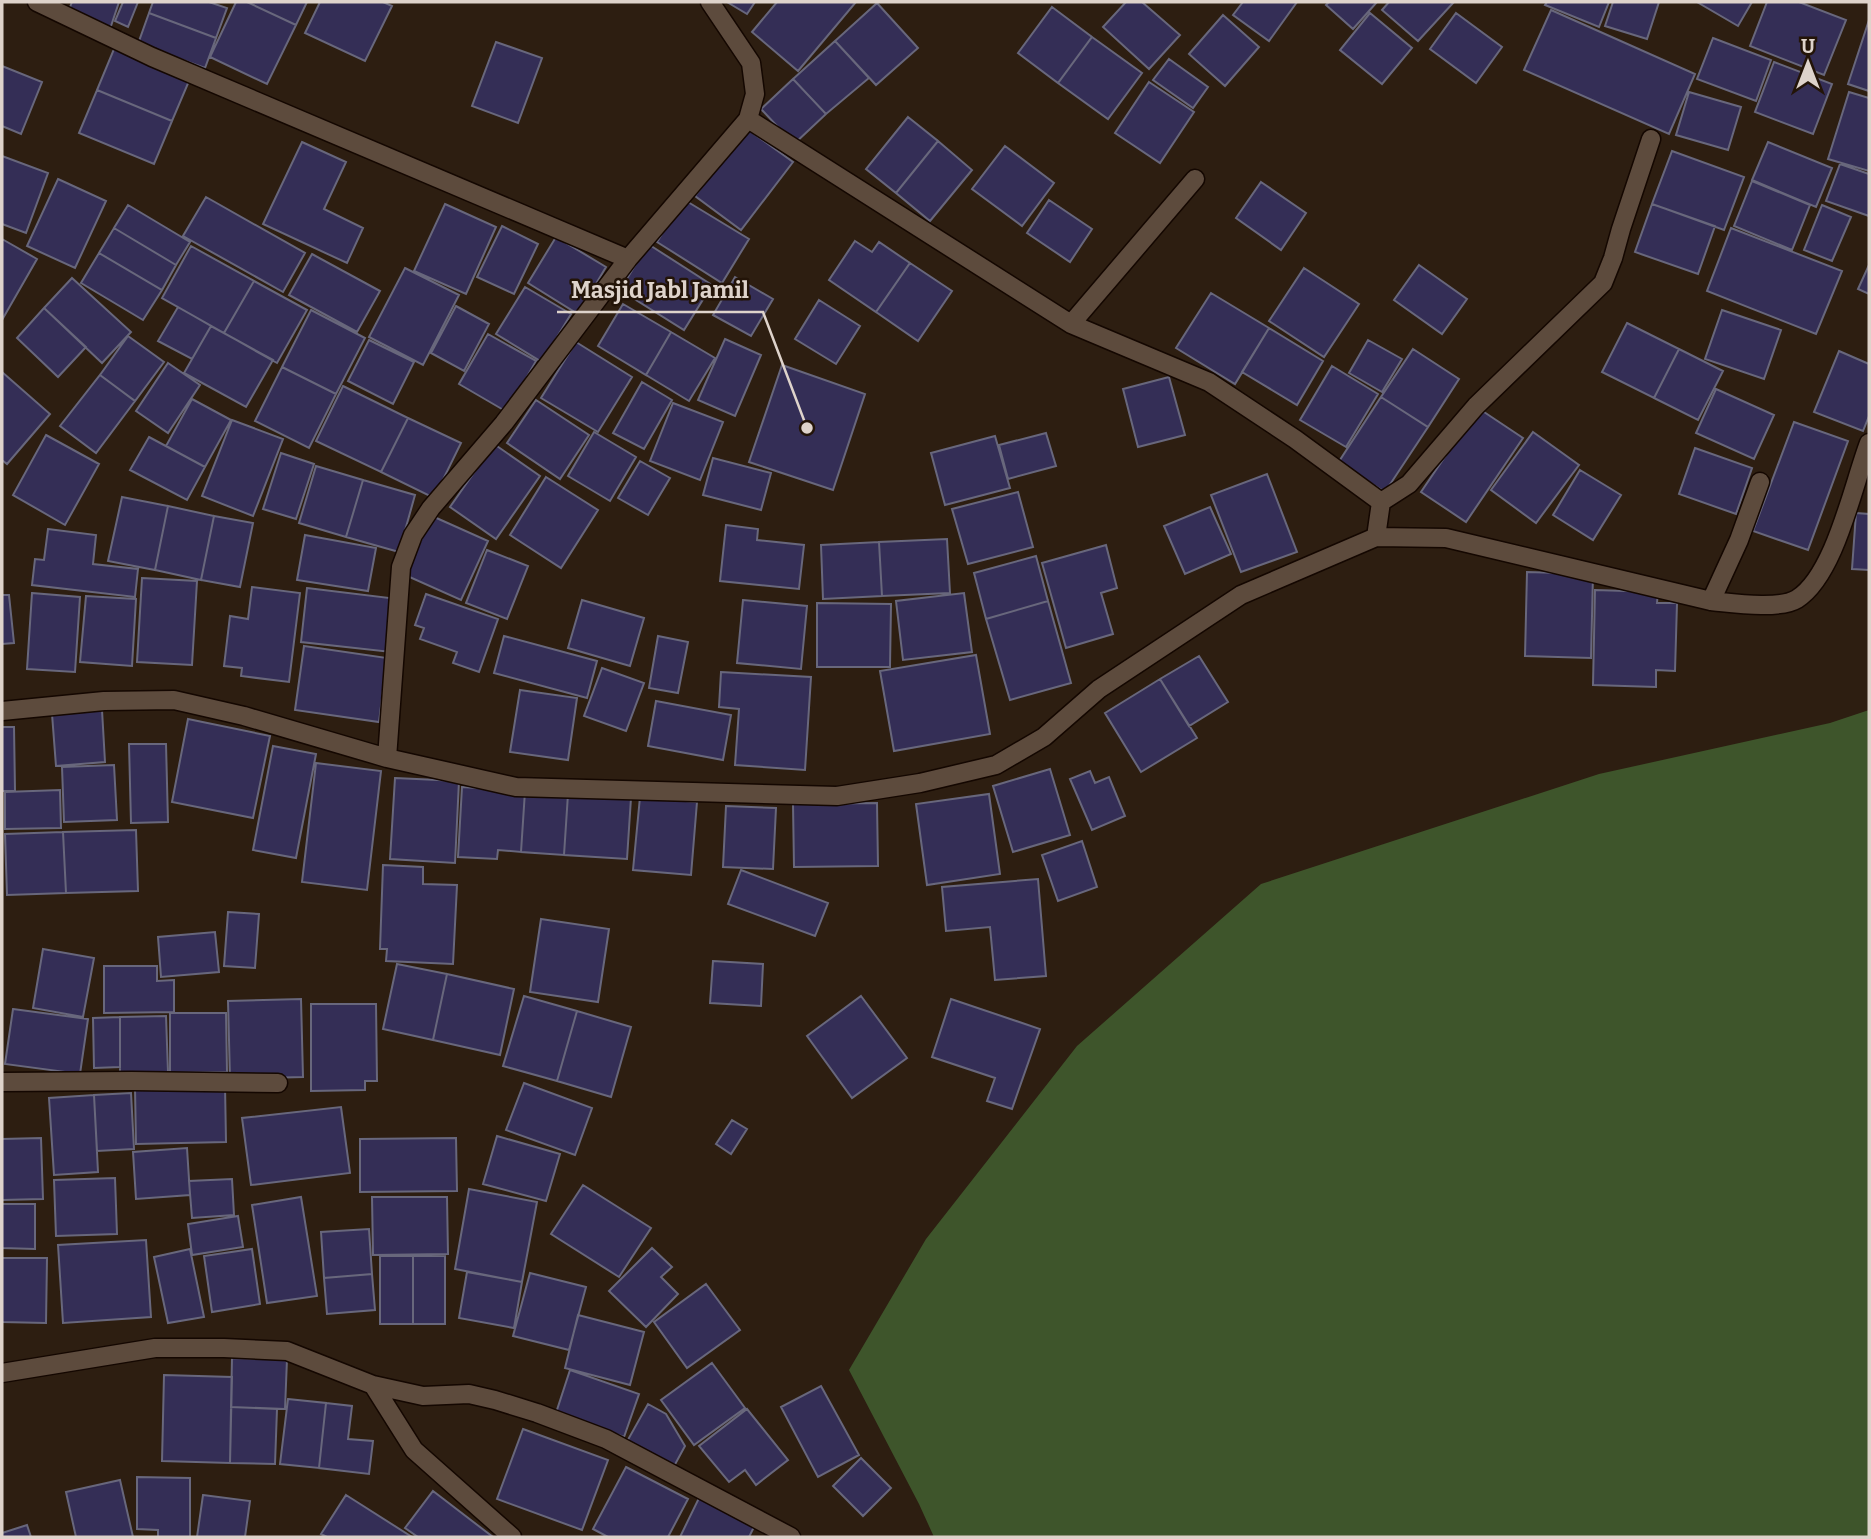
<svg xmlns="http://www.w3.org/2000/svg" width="1871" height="1539" viewBox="0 0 1871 1539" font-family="Bitter,serif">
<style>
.forest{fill:#3e552b}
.building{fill:#342e56;stroke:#68677c;stroke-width:2}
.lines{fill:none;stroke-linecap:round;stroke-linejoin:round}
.minor-casing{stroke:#140701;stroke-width:21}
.minor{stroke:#5d4b3d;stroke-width:18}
.leader{fill:none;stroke:#ded3cb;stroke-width:2.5}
.callout-dot{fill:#ded3cb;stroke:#231408;stroke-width:2.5}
.callout-label{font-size:23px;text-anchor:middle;font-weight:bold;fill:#ded3cb;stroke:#231408;stroke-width:5;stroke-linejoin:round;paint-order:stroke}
</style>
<rect width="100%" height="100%" fill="#2d1e11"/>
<!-- forest -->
<path class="forest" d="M1869 710V1537H934L919 1504 849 1370 926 1239 1077 1046 1261 884 1599 774 1830 723Z"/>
<!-- building -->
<path class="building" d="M72 2H119L110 29 67 15Z
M123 2H138L128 27 115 21Z
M153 2H209L227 8 216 38 149 13Z
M236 2H247L296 25 267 84 210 57Z
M247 2H307L296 25Z
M320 2H383L392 6 365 61 305 33Z
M727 2H755L747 14Z
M777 2H856L798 71 752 32Z
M1126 2H1142L1180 35 1149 69 1103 27Z
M1243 2H1297L1269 41 1233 15Z
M1329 2H1377L1353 29 1326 5Z
M1389 2H1454L1418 41 1382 10Z
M1547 2H1609L1599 27 1545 5Z
M1613 2H1659L1647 39 1605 26Z
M1697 2H1752L1738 26Z
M1767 2H1799L1846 20 1824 75 1750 46Z
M877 3 918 48 876 85 835 41Z
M1052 7 1092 37 1058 83 1018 53Z
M1551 10 1695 74 1669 134 1524 70Z
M149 13 216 38 205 68 138 44Z
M1370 13 1412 48 1382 84 1340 50Z
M1456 13 1502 47 1476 83 1430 49Z
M1223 15 1259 47 1225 86 1189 54Z
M1869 20V91L1848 84Z
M1092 37 1142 73 1108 119 1058 83Z
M1713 38 1771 60 1756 101 1697 79Z
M835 41 869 78 826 114 793 79Z
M496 42 542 58 518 123 472 106Z
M114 49 189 81 172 121 97 90Z
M1169 59 1208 87 1193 108 1153 80Z
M1774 62 1832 84 1813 134 1755 112Z
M2 66 42 82 21 134 2 126Z
M793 79 826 114 794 144 761 109Z
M1149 82 1194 112 1160 163 1115 133Z
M97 90 172 121 154 164 79 133Z
M1689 92 1741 107 1728 150 1676 135Z
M1849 92 1869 98V171L1828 159Z
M908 117 938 141 896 193 866 169Z
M746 128 793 162 741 230 695 196Z
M938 141 972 170 930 221 896 193Z
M302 142 346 162 324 209 363 228 347 263 263 224Z
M1768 142 1832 168 1816 207 1752 180Z
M1005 146 1054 183 1022 226 972 189Z
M1672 151 1744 177 1724 230 1652 204Z
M2 156 48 173 26 233 2 224Z
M1840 164 1869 174V216L1826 201Z
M58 179 106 201 75 268 27 246Z
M1752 181 1810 205 1792 250 1734 226Z
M1261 182 1306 213 1281 250 1236 218Z
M206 197 305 253 283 292 183 236Z
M683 199 749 239 722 283 657 242Z
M1049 200 1092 229 1070 262 1027 233Z
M445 204 496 227 466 294 414 271Z
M1652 204 1715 226 1698 274 1635 252Z
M128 205 190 242 176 265 114 228Z
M1822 205 1851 217 1832 261 1804 250Z
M502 226 538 244 514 294 477 277Z
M114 228 176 265 162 290 99 253Z
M1731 228 1842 271 1816 334 1707 291Z
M556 237 606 267 578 314 528 283Z
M2 239 37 259 2 320Z
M855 241 872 252 879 242 910 263 876 312 829 280Z
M648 244 712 285 684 330 620 290Z
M191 246 254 281 224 333 162 298Z
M99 253 162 290 143 320 81 283Z
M312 254 380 291 357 332 289 295Z
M910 263 952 291 918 341 876 312Z
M1419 265 1467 299 1442 334 1394 300Z
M1869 265V294L1858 289Z
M405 268 459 295 423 365 369 337Z
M1304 268 1359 304 1324 357 1269 321Z
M735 277 773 299 751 336 713 315Z
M72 278 131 332 102 363 44 308Z
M254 281 307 310 277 363 224 333Z
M525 287 571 314 542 362 496 334Z
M1211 293 1269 328 1235 384 1176 348Z
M819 300 860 326 836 364 795 339Z
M623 304 671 332 646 375 598 346Z
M456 306 489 324 464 371 431 353Z
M178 307 211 326 192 359 158 341Z
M44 308 86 347 58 377 17 338Z
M311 310 365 338 336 394 282 367Z
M1722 310 1781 330 1764 379 1705 359Z
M1627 323 1679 349 1654 398 1602 372Z
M211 326 273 360 246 407 184 373Z
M1269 328 1323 361 1297 405 1242 372Z
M671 332 715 358 689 401 646 375Z
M488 334 536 361 507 412 459 384Z
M128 336 164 362 135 401 100 375Z
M725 339 761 355 735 416 698 400Z
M369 340 414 362 393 404 348 381Z
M1368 340 1402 359 1382 392 1349 373Z
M576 342 632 377 598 432 541 398Z
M1413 349 1459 379 1428 427 1381 397Z
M1679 349 1723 371 1698 420 1654 398Z
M1839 351 1869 364V416L1863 431 1814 412Z
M168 363 200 385 168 433 136 411Z
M782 365 865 394 833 490 749 462Z
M1332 366 1378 394 1346 447 1300 420Z
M282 367 336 394 309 448 255 421Z
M2 372 50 414 7 464 2 460Z
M100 375 135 401 96 453 60 426Z
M1169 377 1185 435 1138 447 1123 389Z
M642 382 672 400 644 449 613 433Z
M343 386 408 418 381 472 316 441Z
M1716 389 1774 415 1754 459 1696 433Z
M1381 397 1428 427 1385 492 1338 463Z
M192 399 231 420 205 467 166 446Z
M536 400 589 435 560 479 507 443Z
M673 403 723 422 700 480 650 461Z
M1478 408 1523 438 1466 522 1421 492Z
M408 418 461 443 434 498 381 472Z
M232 420 283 439 253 516 202 496Z
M1794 422 1848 441 1808 550 1753 531Z
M594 432 636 457 610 501 568 476Z
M1533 432 1579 465 1536 523 1491 490Z
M1046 433 1056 466 1008 479 999 445Z
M46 435 99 464 65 525 13 495Z
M995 436 1010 488 945 505 931 453Z
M149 437 205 467 187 500 130 470Z
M494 444 540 476 496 539 450 507Z
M1695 448 1752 468 1736 514 1679 494Z
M281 453 314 464 296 519 263 509Z
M713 458 771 473 761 510 703 495Z
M640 461 670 478 648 515 618 498Z
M316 466 363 480 346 537 299 523Z
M1580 470 1621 495 1593 540 1553 515Z
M1267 474 1297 552 1241 572 1211 495Z
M546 477 598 510 561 568 510 535Z
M363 480 415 495 399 552 346 537Z
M1018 492 1033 547 968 564 952 509Z
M122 497 168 506 155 570 108 561Z
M168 506 214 516 201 580 155 570Z
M1210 507 1231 554 1185 574 1164 526Z
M1856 513 1869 514V570L1852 569Z
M214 516 253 523 240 587 201 580Z
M432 516 488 541 461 600 405 575Z
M726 525 758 529 757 540 804 545 799 589 720 581Z
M48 529 96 535 93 564 138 569 135 597 32 585 35 559 44 560Z
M305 535 376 548 368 591 297 580Z
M947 539 950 593 882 596 879 542Z
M879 542 882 596 823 599 821 545Z
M1106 545 1117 588 1101 593 1113 634 1066 648 1042 563Z
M487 550 528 566 507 619 466 603Z
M1036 556 1048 601 986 619 974 573Z
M1527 572 1593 574 1591 658 1525 656Z
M142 578 197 581 192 665 137 662Z
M252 587 300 593 289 682 241 676 242 668 224 666 230 616 248 619Z
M307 588 398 599 391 652 301 642Z
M1595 590 1658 592 1657 603H1677L1675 671 1656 670V687L1593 685Z
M32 593 80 597 75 672 27 669Z
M964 593 972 652 903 660 896 601Z
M426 594 498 619 479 672 453 663 457 652 420 639 424 628 415 625Z
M2 595H9L14 643 2 644Z
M86 596 136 599 132 666 80 662Z
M582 600 644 618 630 666 568 648Z
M743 600 807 606 801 669 737 663Z
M1048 601 1071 683 1010 700 986 619Z
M817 603 891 604 890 667H817Z
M504 636 597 661 587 698 494 673Z
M658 636 688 642 678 693 649 688Z
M304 646 387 658 379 722 295 710Z
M976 655 990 734 894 751 880 671Z
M1199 656 1228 702 1189 726 1160 679Z
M602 668 644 683 626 731 584 716Z
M721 672 811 677 805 770 735 765 739 709 719 707Z
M1160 679 1197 738 1141 772 1105 713Z
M520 690 577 698 568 760 510 752Z
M656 701 731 715 723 760 648 746Z
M102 710 105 762 56 766 52 714Z
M188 719 270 736 253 818 172 802Z
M2 727H14L15 791H2Z
M129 744H166L168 822 131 823Z
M273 746 316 754 296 858 253 850Z
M316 763 381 771 367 890 302 882Z
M114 765 117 820 64 822 62 767Z
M1050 769 1070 835 1013 852 993 786Z
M1090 771 1095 783 1109 777 1125 816 1092 830 1070 779Z
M395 778 459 781 455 863 390 859Z
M462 787 525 791 521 852 498 850 497 859 458 857Z
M60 790 61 828 5 829V792Z
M525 791 568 794 564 855 521 852Z
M568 794 631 798 627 859 564 855Z
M989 794 1000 874 927 885 916 804Z
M640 797 697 802 691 875 633 870Z
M877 803 878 866 794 867 793 804Z
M726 806 776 808 773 869 723 867Z
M136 830 138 891 66 893 63 832Z
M63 832 66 893 7 895 5 834Z
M1082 841 1097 887 1058 901 1042 855Z
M383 865 423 867V884L457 885 453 964 386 961 387 949H380Z
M741 870 828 903 815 936 728 904Z
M1038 879 1046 976 995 980 990 927 946 931 942 887Z
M228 912 259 914 255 968 224 966Z
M541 919 609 929 598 1002 530 992Z
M215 932 219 972 161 977 158 937Z
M43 949 94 958 83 1017 33 1008Z
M713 961 763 964 761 1006 710 1003Z
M397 964 447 974 433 1040 383 1029Z
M104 966H157V981L174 980V1012L104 1013Z
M447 974 514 989 500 1055 433 1040Z
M524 996 577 1011 557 1081 503 1066Z
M861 996 907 1058 852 1098 807 1036Z
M301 999 303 1077 230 1079 228 1001Z
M951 999 1040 1029 1012 1109 987 1101 995 1078 932 1057Z
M311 1004H376L377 1081H365V1090L311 1091Z
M13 1009 88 1019 80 1074 5 1064Z
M577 1011 631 1027 611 1097 557 1081Z
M170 1013H226L227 1072 170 1073Z
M166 1016 168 1072 120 1073V1017Z
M120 1017V1067L94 1068 93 1018Z
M524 1083 592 1108 575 1155 506 1130Z
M225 1085 226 1142 136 1144 135 1088Z
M131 1093 134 1149 97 1151 94 1095Z
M94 1095 98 1172 54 1175 49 1098Z
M341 1107 350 1173 251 1185 242 1118Z
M732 1120 747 1129 731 1154 716 1144Z
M497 1136 560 1154 546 1201 483 1184Z
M41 1138 43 1199 2 1200V1139Z
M456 1138 457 1191 360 1192V1139Z
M187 1148 190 1195 136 1199 133 1152Z
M115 1178 117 1234 56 1236 54 1180Z
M232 1179 234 1215 192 1218 189 1181Z
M583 1185 651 1228 619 1277 551 1234Z
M469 1189 537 1202 522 1282 455 1269Z
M301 1197 317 1296 267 1303 252 1205Z
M372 1197H447L448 1254 373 1255Z
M2 1204H35V1249L2 1248Z
M238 1216 243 1247 192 1255 188 1224Z
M369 1229 372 1274 324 1278 321 1232Z
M146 1240 151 1317 63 1323 58 1245Z
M652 1248 672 1267 661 1277 678 1294 646 1327 609 1291Z
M190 1249 204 1317 168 1323 154 1257Z
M252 1249 260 1304 212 1312 204 1256Z
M380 1256H413V1324H380Z
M413 1256H445V1324H413Z
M2 1258H47L46 1323 2 1322Z
M467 1272 522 1282 514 1328 459 1318Z
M530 1273 586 1287 569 1350 513 1336Z
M372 1274 375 1310 327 1314 324 1278Z
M706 1284 740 1330 687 1368 654 1322Z
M578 1315 644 1332 630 1385 565 1368Z
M232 1358 287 1359 285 1409 231 1407Z
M712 1363 745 1408 694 1445 661 1400Z
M570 1370 639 1394 624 1437 556 1413Z
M164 1375 232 1377 230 1463 162 1461Z
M821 1386 859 1455 818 1477 781 1407Z
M288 1399 326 1403 319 1468 280 1464Z
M326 1403 352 1406 348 1439 373 1441 369 1474 319 1468Z
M648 1404 666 1414 685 1446 672 1470 625 1445Z
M231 1407 277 1409 275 1464 230 1463Z
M747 1409 788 1460 756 1485 745 1470 729 1482 699 1446Z
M523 1429 608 1460 582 1530 497 1499Z
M861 1458 891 1488 863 1516 833 1486Z
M626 1467 688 1499 668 1537H608L593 1529Z
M137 1477 190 1478V1537H158V1530L137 1529Z
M120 1480 133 1537H76L66 1492Z
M433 1491 493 1537H418L405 1528Z
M203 1495 250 1501 245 1537H197Z
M346 1495 412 1537H327L321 1534Z
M699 1498 755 1525 749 1537H680Z
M27 1525 31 1537H2V1533Z"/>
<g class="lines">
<defs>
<path id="minor" d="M37 2 152 57 628 259
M748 119 1071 324 1209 382 1295 439 1381 502 1376 537
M1071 324 1195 179
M1381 502 1409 484 1476 406 1603 283 1613 258 1621 229 1651 139
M1711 601 1739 540 1760 482
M2 711 104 701 174 700 244 716 387 758 516 787 837 796 920 783 996 765 1044 737 1099 689 1241 595 1376 537 1446 538 1711 601C1732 603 1779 610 1797 599 1835 575 1853 485 1869 443
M387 758 401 567 413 535 431 508 504 423 628 259 748 119 755 94 751 63 710 2
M2 1082 132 1081 278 1083
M2 1373 155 1348H224L287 1351 373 1385 423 1396 469 1394 495 1400 537 1413 606 1439 791 1537
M373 1385 414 1450 512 1537"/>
</defs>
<!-- minor casing -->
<use href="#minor" class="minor-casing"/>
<!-- minor -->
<use href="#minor" class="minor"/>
</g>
<!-- callouts -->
<path class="leader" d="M807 428L763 312H557"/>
<circle class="callout-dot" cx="807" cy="428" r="7"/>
<g class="callout-label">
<text x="660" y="298">Masjid Jabl Jamil</text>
</g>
<!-- border -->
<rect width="1871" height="1539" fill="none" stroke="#ded3cb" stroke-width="7"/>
<!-- north arrow -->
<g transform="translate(1808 63)" stroke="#231408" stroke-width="5" paint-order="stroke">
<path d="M0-5L12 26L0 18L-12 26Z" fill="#ded3cb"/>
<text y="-10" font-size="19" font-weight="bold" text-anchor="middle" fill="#ded3cb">U</text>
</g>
</svg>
